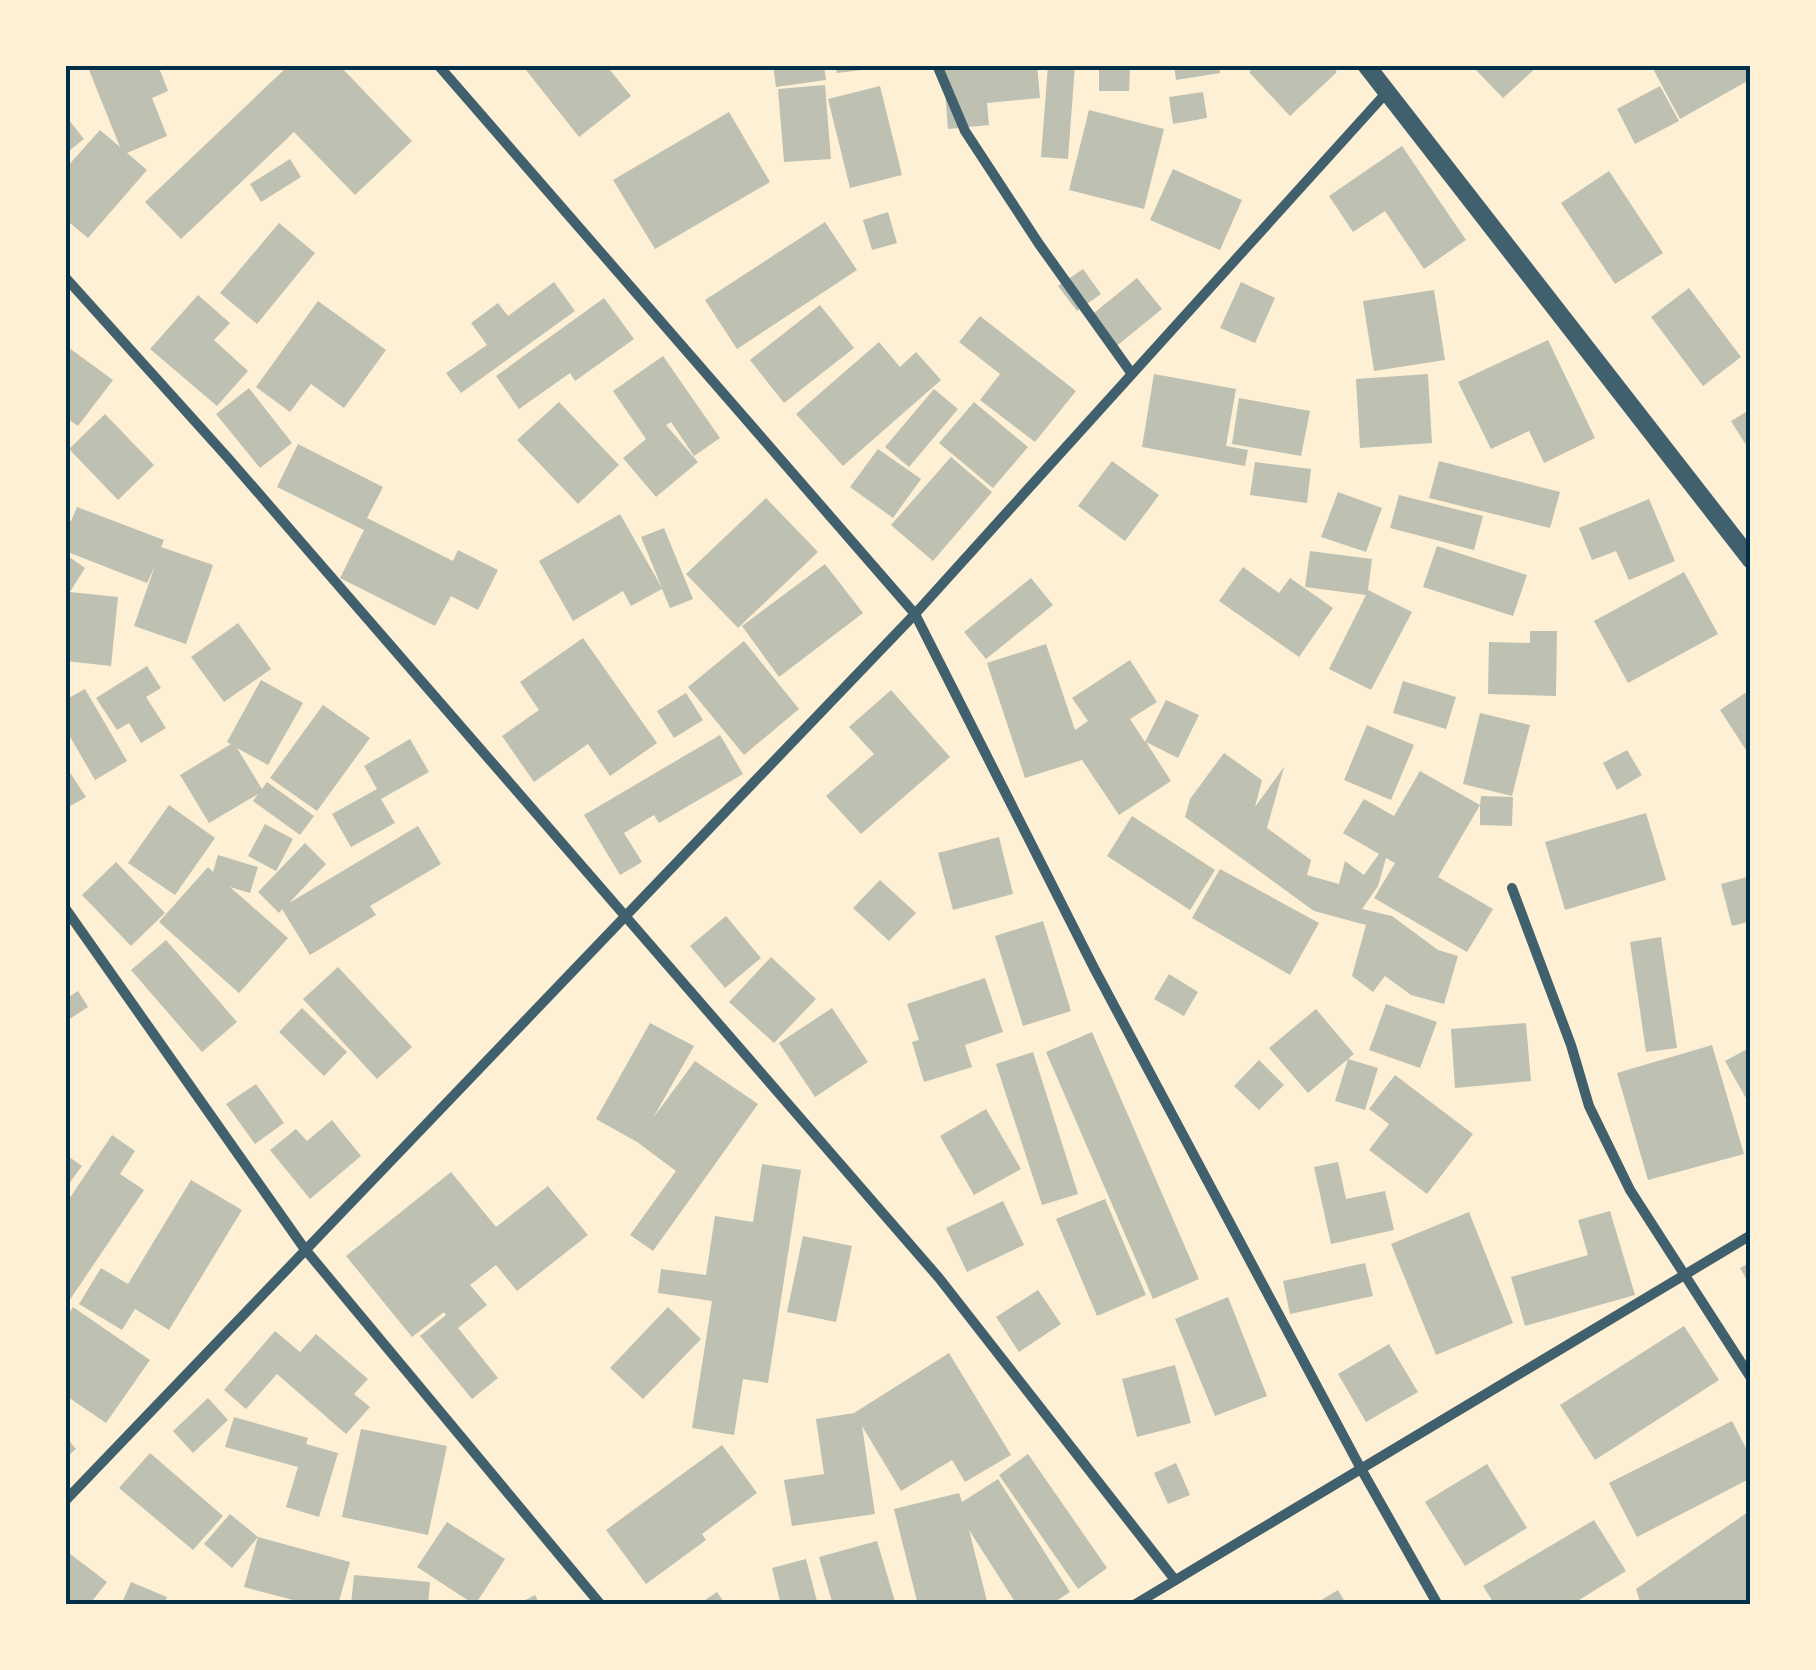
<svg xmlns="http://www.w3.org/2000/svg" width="1816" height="1670" viewBox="0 0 1816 1670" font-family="Figtree,sans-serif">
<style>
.building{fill:#bec0b2}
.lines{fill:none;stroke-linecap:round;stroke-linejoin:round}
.minor{stroke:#3f606c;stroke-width:10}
.tertiary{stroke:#3f606c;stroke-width:18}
.neatline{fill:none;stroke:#003049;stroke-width:4}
</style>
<rect width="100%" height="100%" fill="#fdf0d5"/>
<!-- building -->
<path class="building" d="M87 65H158L168 91 152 98 167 136 127 153 147 170 88 238 65 219V169L100 130 120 147Z
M289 65H339L412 141 355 195 294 132 181 239 145 202Z
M522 65H606L631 96 579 137Z
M773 65H824L826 80 776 87Z
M835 65H870V69L837 73Z
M943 65H1037L1040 98 987 103 989 125 948 129Z
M1048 65H1075L1068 159 1041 157Z
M1099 65H1158V70H1130L1129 91H1099Z
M1174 65H1219L1220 73 1176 80Z
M1257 65H1331L1337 72 1290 116 1249 72Z
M1471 65H1539L1503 98Z
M1651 65H1749L1751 79 1680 119Z
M825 85 831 159 784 162 778 89Z
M880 86 902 175 850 188 828 99Z
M1660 86 1679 121 1635 144 1617 109Z
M1203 92 1207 118 1173 124 1169 97Z
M1089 110 1164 129 1144 209 1069 190Z
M729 112 770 182 655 249 613 180Z
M65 115 84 139 65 154Z
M1402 146 1466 240 1424 269 1385 211 1353 232 1329 196Z
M290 159 301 177 261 202 250 184Z
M1173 169 1242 200 1220 250 1150 220Z
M1609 171 1663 253 1615 284 1561 203Z
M888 212 897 243 872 250 863 220Z
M825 222 857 270 737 349 705 300Z
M279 223 315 253 257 324 220 293Z
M1083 269 1101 294 1077 311 1058 286Z
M1137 278 1162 309 1114 348 1089 317Z
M554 282 575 311 461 393 446 373 487 345 471 323 498 303 508 316Z
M1241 282 1275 298 1255 343 1220 328Z
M1689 288 1741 357 1703 386 1651 317Z
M1434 290 1445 360 1374 371 1363 301Z
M198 295 230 323 214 340 248 371 217 406 150 349Z
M604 298 634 339 575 381 570 373 519 409 496 376Z
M318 301 386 350 344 408 311 384 290 412 256 387Z
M820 305 854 348 784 403 750 360Z
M980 316 1076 391 1035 442 980 400 1000 374 959 342Z
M1548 340 1595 438 1544 463 1529 431 1491 449 1458 382Z
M879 342 900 367 916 352 941 380 843 466 796 414Z
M65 345 113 380 78 426 65 417Z
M663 356 720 438 694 456 671 422 666 425 698 462 656 497 623 458 646 439 613 391Z
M1154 374 1236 389 1226 446 1248 450 1245 466 1142 447Z
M1428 374 1432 443 1360 448 1356 379Z
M249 388 292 443 260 468 216 414Z
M934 389 958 409 909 467 885 447Z
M1239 398 1310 411 1301 456 1232 444Z
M559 402 619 465 578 504 517 440Z
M974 402 1028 447 993 488 939 443Z
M1751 409V453L1731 421Z
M105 414 154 465 118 500 69 449Z
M298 444 383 487 367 518 453 561 458 550 498 570 478 610 451 596 435 626 340 578 364 530 277 487Z
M878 449 921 479 893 518 850 487Z
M951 457 992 492 933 561 891 525Z
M1112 461 1159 495 1125 541 1078 506Z
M1439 461 1560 492 1550 528 1429 498Z
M1255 462 1311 469 1307 503 1250 495Z
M1338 492 1382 508 1366 552 1321 537Z
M1399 495 1483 516 1474 550 1390 528Z
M766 498 818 552 738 628 686 574Z
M1649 499 1675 561 1629 580 1616 551 1592 560 1579 528Z
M77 507 164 540 161 547 213 565 186 644 134 626 155 566 147 583 65 551V519L71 521Z
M620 514 662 588 641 537 664 528 693 599 670 608 662 589 631 606 623 591 573 621 539 561Z
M1437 546 1527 575 1513 616 1423 587Z
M1310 551 1372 559 1368 590 1412 612 1371 690 1329 669 1366 595 1305 587Z
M65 554 85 568 70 592 118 597 111 666 65 661Z
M825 564 863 613 779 677 742 626Z
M1243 567 1279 593 1290 578 1333 608 1299 657 1219 601Z
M1684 572 1718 634 1628 683 1594 621Z
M1031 578 1053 605 986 659 964 632Z
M238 623 271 669 224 702 191 657Z
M1530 631H1557L1556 696 1488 694 1489 642 1530 643Z
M583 638 657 743 610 776 588 744 534 782 502 736 539 710 520 682Z
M744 641 799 709 744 755 688 687Z
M1046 644 1075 730 1088 721 1072 698 1130 660 1157 702 1130 719 1145 742 1166 700 1199 715 1178 758 1146 742 1171 781 1119 815 1082 760 1025 778 987 663Z
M147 666 161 688 146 697 166 728 141 743 129 723 117 730 96 698Z
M261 680 303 703 268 765 237 748 262 789 267 782 314 816 300 835 253 801 258 794 209 823 180 775 231 744 227 742Z
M1403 681 1456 697 1446 729 1393 713Z
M85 689 127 761 95 780 65 728V700Z
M1751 689V747L1746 750 1720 710Z
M891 690 950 757 861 834 826 796 874 754 849 727Z
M686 693 703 720 674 738 657 711Z
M323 705 370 738 317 811 270 778Z
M1480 713 1530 725 1512 796 1463 784Z
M1367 725 1414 745 1391 800 1344 780Z
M720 735 743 774 659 823 654 815 624 833 642 862 620 875 584 815Z
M410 739 429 772 381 799 395 823 351 847 332 814 377 789 364 766Z
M1627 750 1642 775 1617 790 1603 763Z
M1224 753 1262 780 1255 807 1284 767 1267 828 1311 860 1307 875 1339 884 1345 861 1364 875 1379 854 1343 833 1364 799 1394 816 1420 771 1480 805 1481 796 1513 797 1512 826 1480 825V805L1438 877 1493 909 1467 952 1374 898 1395 863 1386 858 1378 886 1362 909 1392 916 1438 950 1458 956 1444 1004 1411 995 1385 976 1373 992 1352 976 1366 925 1314 911 1185 817 1190 799Z
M65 765 86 797 65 809Z
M169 805 215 838 175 895 128 863Z
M1646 813 1666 880 1565 910 1545 842Z
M1132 816 1215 870 1190 910 1107 856Z
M265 824 293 839 276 871 248 856Z
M418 826 441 864 370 906 376 915 310 955 282 909 279 913 258 892 305 843 326 864 289 903Z
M999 837 1013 894 953 910 938 853Z
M218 855 258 867 250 893 230 887 288 938 239 993 159 922 208 867 213 872Z
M116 862 165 913 131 946 82 895Z
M1220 869 1319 923 1290 975 1192 918Z
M1751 876V921L1732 926 1721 884Z
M880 880 916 913 889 941 853 908Z
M726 916 761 958 725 988 690 946Z
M1043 921 1071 1011 1023 1026 995 936Z
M1661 937 1677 1048 1646 1052 1630 942Z
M166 940 237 1022 202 1052 131 970Z
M771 957 816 999 774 1043 729 1002Z
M338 967 412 1047 377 1079 303 999Z
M1169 974 1198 992 1184 1016 1154 999Z
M985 978 1003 1032 965 1045 972 1067 924 1082 912 1042 919 1040 907 1004Z
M78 991 88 1007 65 1022V999Z
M1386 1004 1437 1022 1420 1068 1369 1050Z
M302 1008 347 1052 324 1076 279 1032Z
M832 1008 868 1062 815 1097 779 1043Z
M1316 1009 1354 1054 1348 1059 1378 1068 1365 1110 1335 1101 1348 1059 1308 1093 1269 1048Z
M650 1023 694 1046 653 1118 695 1061 758 1104 653 1251 630 1235 676 1171 637 1142 596 1119Z
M1526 1023 1531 1081 1455 1088 1451 1029Z
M1092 1032 1199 1279 1153 1299 1046 1052Z
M1712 1045 1744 1154 1648 1180 1617 1073Z
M1751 1047V1107L1725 1061Z
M1033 1052 1078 1194 1042 1205 996 1064Z
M1259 1060 1284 1085 1259 1110 1234 1086Z
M1395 1075 1473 1134 1427 1194 1369 1150 1389 1124 1369 1109Z
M256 1084 284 1123 255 1144 226 1104Z
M986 1109 1021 1169 974 1195 940 1136Z
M332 1120 361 1156 310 1199 270 1150 296 1129 307 1141Z
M112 1135 135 1151 120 1174 144 1190 65 1307V1205Z
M65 1154 82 1166 65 1189Z
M1338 1162 1346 1199 1385 1191 1394 1230 1331 1244 1314 1167Z
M762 1164 801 1170 768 1383 743 1379 734 1435 692 1428 712 1301 658 1293 661 1269 706 1275 715 1216 753 1222Z
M451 1172 496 1227 548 1186 588 1235 517 1291 496 1265 470 1285 487 1305 458 1328 498 1378 472 1399 420 1336 446 1315 444 1312 412 1337 346 1256Z
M191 1180 242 1210 169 1330 135 1309 122 1330 79 1304 101 1268 128 1284Z
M1105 1199 1146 1295 1097 1316 1056 1219Z
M1003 1201 1024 1245 967 1272 946 1228Z
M1610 1211 1635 1295 1525 1326 1511 1277 1588 1255 1578 1220Z
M1469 1212 1513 1323 1436 1355 1391 1244Z
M803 1236 852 1246 836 1322 787 1312Z
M1751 1262V1287L1740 1268Z
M1365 1263 1373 1296 1290 1314 1283 1281Z
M1038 1290 1061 1324 1019 1352 996 1317Z
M1228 1297 1267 1396 1215 1416 1175 1319Z
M73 1307 150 1360 106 1423 65 1395V1319Z
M668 1307 701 1339 643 1399 610 1368Z
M1684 1326 1719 1380 1595 1460 1560 1405Z
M275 1331 300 1352 316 1334 368 1379 354 1394 370 1407 346 1434 277 1374 246 1409 224 1390Z
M1389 1344 1418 1392 1366 1422 1338 1374Z
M949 1353 1011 1455 965 1482 952 1460 901 1491 862 1426 875 1514 792 1526 784 1480 824 1474 816 1419 854 1413Z
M1175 1365 1191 1423 1137 1437 1122 1379Z
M208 1398 228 1420 193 1453 173 1431Z
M234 1417 308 1438 306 1444 338 1453 319 1517 286 1507 298 1467 225 1447Z
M1732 1421 1751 1458V1478L1637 1537 1609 1483Z
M361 1429 447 1446 428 1535 342 1517Z
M65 1436 76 1449 65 1458Z
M722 1445 757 1493 702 1534 706 1540 646 1584 606 1530Z
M150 1453 223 1516 193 1550 119 1488Z
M1028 1454 1107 1568 1078 1589 999 1475Z
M1176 1463 1190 1495 1168 1504 1154 1473Z
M1487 1464 1527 1528 1465 1566 1425 1502Z
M998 1479 1070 1592 1050 1605H1017L969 1530 988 1605H918L894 1509 959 1493 962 1502Z
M1751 1510V1605H1641L1636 1589Z
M230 1514 258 1537 350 1562 338 1605H312L244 1587 258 1537 232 1568 204 1544Z
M1594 1520 1626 1571 1571 1605H1495L1483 1586Z
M447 1522 505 1559 475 1605 417 1567Z
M877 1541 896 1605H833L819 1557Z
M65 1550 107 1582 89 1605H74L65 1598Z
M806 1559 818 1605H781L772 1568Z
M354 1575 430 1582 428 1605H351Z
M131 1582 167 1597 164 1605H121Z
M1338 1590 1347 1605H1313Z
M717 1592 726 1605H698Z
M535 1595 540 1605H516Z"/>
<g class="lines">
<!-- minor -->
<path class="minor" d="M438 65 915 614 1094 968 1360 1467 1438 1605
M937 65 965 131 1039 244 1132 374
M65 277 228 458 939 1278 1175 1580
M1512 888 1571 1045 1589 1106 1630 1190 1751 1378
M65 908 304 1248 601 1605
M65 1501 915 614 1387 92
M1134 1605 1751 1235"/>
<!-- tertiary -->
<path class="tertiary" d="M1366 65 1751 560"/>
</g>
<!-- border -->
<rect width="1816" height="1670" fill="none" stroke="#fdf0d5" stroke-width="135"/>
<rect x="68" y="68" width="1680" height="1534" class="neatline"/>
</svg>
